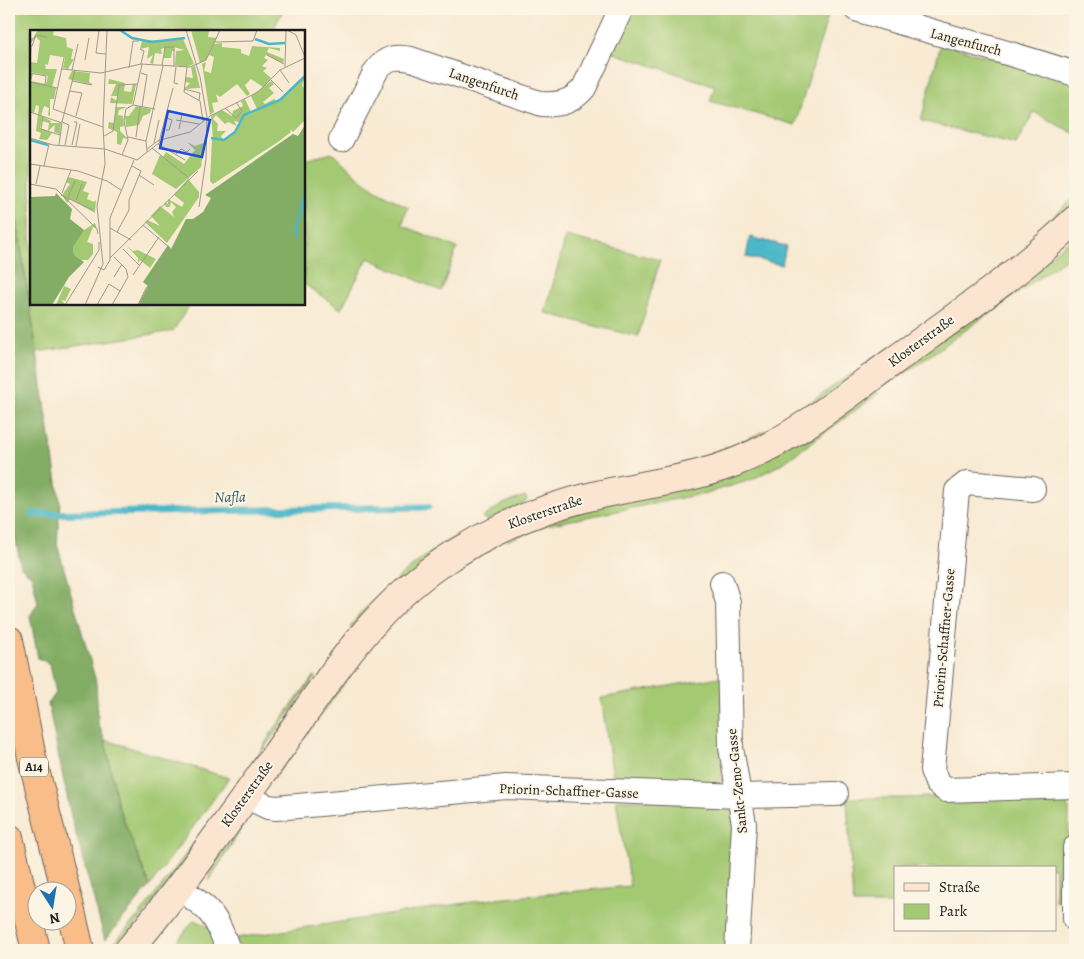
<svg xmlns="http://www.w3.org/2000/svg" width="1084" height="959" viewBox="0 0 1084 959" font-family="Alegreya,serif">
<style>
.green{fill:#a4c973;stroke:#607248}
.forest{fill:#83ad65;stroke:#506440}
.water{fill:#4bb7c8;stroke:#346a72}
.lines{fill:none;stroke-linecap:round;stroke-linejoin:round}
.stream{stroke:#4bb7c8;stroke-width:7}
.street-casing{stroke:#69645c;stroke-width:26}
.secondary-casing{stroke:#69645c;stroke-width:30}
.highway-casing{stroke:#69645c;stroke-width:30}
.street{stroke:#fff;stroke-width:24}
.secondary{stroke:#fce5d0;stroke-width:28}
.highway{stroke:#f8bd89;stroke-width:28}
.labels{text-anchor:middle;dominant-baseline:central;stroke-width:4;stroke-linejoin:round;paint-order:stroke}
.shield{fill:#fcf5e5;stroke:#5f5d58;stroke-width:1}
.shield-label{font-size:12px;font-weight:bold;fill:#1c1c1c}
.street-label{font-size:14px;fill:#1c1c1c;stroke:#fcf5e5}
.water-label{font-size:15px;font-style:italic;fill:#2f5a61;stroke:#fcf5e5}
.inset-river{fill:none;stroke:#4bb7c8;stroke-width:2.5}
.inset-road{fill:none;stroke:#a0988a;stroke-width:1}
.view{fill:#1d4ed8;fill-opacity:0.15;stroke:#1d4ed8;stroke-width:2.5}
.inset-edge{fill:none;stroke:#1c1c1c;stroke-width:2.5}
</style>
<rect width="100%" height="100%" fill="#fcf5e5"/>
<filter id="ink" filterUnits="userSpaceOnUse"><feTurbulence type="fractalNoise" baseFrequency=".02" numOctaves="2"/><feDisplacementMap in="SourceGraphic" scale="10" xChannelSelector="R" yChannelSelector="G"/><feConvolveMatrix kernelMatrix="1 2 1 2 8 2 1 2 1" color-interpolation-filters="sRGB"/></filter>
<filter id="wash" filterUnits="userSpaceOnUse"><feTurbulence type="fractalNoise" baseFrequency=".0096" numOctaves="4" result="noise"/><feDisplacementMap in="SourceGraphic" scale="20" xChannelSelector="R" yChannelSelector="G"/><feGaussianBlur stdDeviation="1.12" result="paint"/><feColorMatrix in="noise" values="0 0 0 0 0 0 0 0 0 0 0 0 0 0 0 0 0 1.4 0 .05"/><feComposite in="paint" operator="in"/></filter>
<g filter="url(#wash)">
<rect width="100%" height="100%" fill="#f8ead3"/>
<!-- green -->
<path class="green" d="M9 9H284L272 31H31V304H190L173 331 37 352 9 169Z
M632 9H830L795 125 710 101 715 86 611 52Z
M941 43 1075 83V134L1034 112 1016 144 921 121Z
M333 153 356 175 376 190 408 207 402 225 457 248 441 291 368 258 341 309 304 284V160Z
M1075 196V204L1053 226 1031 239Z
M566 236 660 260 638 337 545 313Z
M1075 236V252L897 379 895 378 894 376Z
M852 373 855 376 793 418 732 451 669 468 731 446 765 431 791 416Z
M874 391 879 393 783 463 751 480 711 492 547 525 507 541 510 536 601 505Z
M525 496 527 499 525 503 488 520 482 518 503 504Z
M458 535 459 536 350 629C353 612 439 542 458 535Z
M390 625 369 650 272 781 366 648Z
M314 676 315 677 253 764 272 732Z
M725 676 724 767 718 782 712 785 614 784 601 698Z
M105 740 229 778 150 886 118 806Z
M1047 793 1064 800 1069 809 1068 896 1065 900 1055 902V868H895V904H853L847 798H902Z
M706 799 734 808 731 946 657 950H240L236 938 485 900 630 886 616 800Z
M245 822V823L209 881 210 869Z
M201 834 203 835 149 909 114 950H108L145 908Z
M194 920 209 927 219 950H170Z"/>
<!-- forest -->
<path class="forest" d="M9 169 60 502 57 544 96 682 98 723 105 740 118 806 150 886 105 940 71 816 48 704 56 693 50 664 38 658 30 616 38 603 32 576 21 567 9 504Z"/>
<!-- water -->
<path class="water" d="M750 237 786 246 782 265 746 257Z"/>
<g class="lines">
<!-- stream -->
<path class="stream" d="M32 514 428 507"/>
</g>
</g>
<g filter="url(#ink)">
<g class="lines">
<defs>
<path id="street" d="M856 9C929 32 1003 50 1075 74
M341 140 376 71C386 57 395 56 411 59L542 104C560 105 572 102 584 88L621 9
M1033 489 967 483 957 491 932 770 937 783 946 790 1075 786
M722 583 728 602 731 748 744 824 737 950
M245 796 268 807 276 808 506 787 740 796 836 794
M1075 848V919
M179 889C209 907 217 916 228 950"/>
<path id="secondary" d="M129 950C183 885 232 816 281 747 327 682 371 611 438 565 484 533 534 510 589 497 637 485 686 481 733 463 793 440 844 397 895 360 956 316 1020 273 1075 220"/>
<path id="highway" d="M9 640 32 758 66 892
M9 838 36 950
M68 899 80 950"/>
</defs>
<!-- street casing -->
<use href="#street" class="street-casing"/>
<!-- secondary casing -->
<use href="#secondary" class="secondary-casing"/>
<!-- highway casing -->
<use href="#highway" class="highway-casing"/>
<!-- street -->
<use href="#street" class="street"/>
<!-- secondary -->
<use href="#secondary" class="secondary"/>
<!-- highway -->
<use href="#highway" class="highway"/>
</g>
</g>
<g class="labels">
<!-- shield labels -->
<rect class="shield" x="20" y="757.5" width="28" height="19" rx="4"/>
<g class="shield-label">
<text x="34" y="767">A14</text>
</g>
<!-- street labels -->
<g class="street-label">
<text transform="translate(966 42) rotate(15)">Langenfurch</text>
<text transform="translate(484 84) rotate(19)">Langenfurch</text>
<text transform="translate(921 341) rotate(-36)">Klosterstraße</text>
<text transform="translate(545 512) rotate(-19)">Klosterstraße</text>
<text transform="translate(944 638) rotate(-85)">Priorin-Schaffner-Gasse</text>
<text transform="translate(737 781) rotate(-96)">Sankt-Zeno-Gasse</text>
<text transform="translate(569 791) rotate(2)">Priorin-Schaffner-Gasse</text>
<text transform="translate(247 794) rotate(-54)">Klosterstraße</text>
</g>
<!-- water labels -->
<g class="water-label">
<text transform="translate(230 497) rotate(-1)">Nafla</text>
</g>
</g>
<!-- overview -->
<g transform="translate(30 30)">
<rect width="275" height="275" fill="#f8ead3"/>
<path d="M8 0H24L23 5 36 8 37 17 43 19 41 29H44L38 39 33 38 35 28 32 27 20 25 18 35 15 34 16 39H27L22 57 26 58 24 69H20V86L18 85 19 78 14 76 11 86 21 91 20 93H31L30 104 24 102 25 95 18 101 19 93 12 91 10 98 22 103 17 110 9 109 11 103 6 101 9 76 6 75 4 83 0 82V43L3 44 1 51 16 54 18 46 0 42 1 32 7 33 10 11 6 7 0 14V8H3ZM161 0H179L178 7 187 8 176 30 170 33ZM153 9 164 34 156 37 145 35 146 21 155 20 143 17 145 21H142L141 28H134V18L131 19 132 24 125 23 123 34 120 33 123 25 117 29 119 17 110 19 112 11ZM192 13V17L211 19V23L219 26 222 16 250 18V21L239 18 237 22 254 29 253 33 236 25 234 28 238 30 232 36 237 38 233 41 241 48 233 57 221 49 215 55 213 52 220 64 217 66 207 54 190 67 186 64 188 72 182 73 184 82 180 85 172 34 176 32 174 41 181 43 184 27 179 25 184 14ZM165 36 170 58 154 59 160 53 155 52 156 47 163 48 161 37ZM42 41 60 43 59 52 63 55 38 49ZM275 47 272 55 275 60V90L263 102 260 99 261 102 248 112 183 154 180 151 182 109H196L205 102 215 86 250 70ZM79 49 95 53 94 61 101 62 103 54H106L102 74 80 73 81 67 87 71 88 66H81L86 54H78ZM241 51 244 54 239 58 244 63 233 72 235 74 244 69 246 71 227 79 221 66ZM215 69 221 82 209 92 204 91 207 96 198 92 195 94 186 85 183 89 188 94 187 101H196L191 106 193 110 183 108 181 86 192 80 202 86 203 81 213 76 211 71ZM106 76 121 79 120 83 113 86 109 95 96 97 95 86H99ZM86 77H97L89 80 88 85 93 86 94 96 90 97V101L98 109 93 108 91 115 87 114V102L78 98 79 92 84 93ZM157 112 165 116 174 113 171 137 146 159 122 144 130 125 133 127 136 122 154 134 165 120ZM39 147 57 152 53 161 59 163 57 169 64 172 66 170 65 183 40 169 37 173 32 165 40 154 36 152ZM158 149 169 162V167L137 213 115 192 117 190 130 196 121 186 130 176 144 187 142 182 146 177 141 172 140 177H136L134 172 138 174V169L152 177 154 173 144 165ZM65 193 67 199 63 197 57 212 63 214V224L58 230H51L44 225 43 217 51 202ZM97 216 103 221 108 220 126 229 120 238 110 230 108 233V228ZM34 256 41 259 35 271 31 270 35 274 26 275Z" fill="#a4c973"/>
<path d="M275 95V275H108L118 256 113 252 138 215 141 219 156 189H163L173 182 181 168 175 165 263 104 268 106ZM26 163 42 179 40 189 54 200 43 217 44 225 54 232 39 247 22 275H0V167L25 166Z" fill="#83ad65"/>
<path class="inset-river" d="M90 0 102 8 122 12 155 8M225 9 239 14 255 13M181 108 194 110 205 102 214 85 250 70 275 46M0 110 18 115M267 207 266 198 275 163"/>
<path class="inset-road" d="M69 0 66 23 76 24M156 0 170 47 177 87 176 129 169 177M257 0 266 5 275 27M185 12 223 11 227 0M2 16 6 5 17 7M110 19 114 21 111 34M237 25 254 34M34 28 23 79 73 97M55 30 59 8M0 34 1 15M132 36 135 17H144V37M146 37 144 53 148 54M157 37 154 62 170 71 173 91M255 37 256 0M99 38 103 11H109M32 39 71 43 111 34 160 37 176 30 190 0M42 40 48 14M250 40 259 53M0 43 16 46 15 55M111 43 117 45 112 77M241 50 253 62M42 51 62 55M0 52 27 58M154 59 170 63 169 70M40 61 52 63 46 86M103 75 112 34M195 78 206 88 212 81 206 72M0 82 32 93 29 115M13 87 11 99 30 105M146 90 169 94M149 99 152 84M136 100H139L142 90 137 88M74 106 83 101 89 55 107 54M98 107 116 111M106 107 110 76M0 108 23 115 75 119M129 112 143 58M124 113 129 90M128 114 155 130M35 115 39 95 32 92 45 40M42 115 47 92H44M46 116 50 94M122 118 159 148M75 119 107 130 134 109 160 102 180 86 228 62 250 40 275 28M117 119 129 110M117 122 116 111 133 36M146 124 151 119 157 122 160 119M92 125 98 110 94 91 96 79 103 75 125 79M0 134 48 141 77 151 91 160M14 136 19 114M109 145 124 155M0 154 26 159 67 199 68 204M6 154 10 136M32 163 41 140M31 165 63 180M38 167 45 151M46 170 52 154M80 198 101 210M87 202 99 180V170L111 141 102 136M93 219 110 236M80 228 168 141M68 237 74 240 80 230V188L104 130M103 245 129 207M84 247 92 234M35 275 69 220V212M55 275 73 234 67 176 75 134 73 95 77 0M67 275 79 254 90 261M82 275 98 247 96 239 84 227M108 275 116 258 127 248 140 218 113 195"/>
<path class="view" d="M138 81 180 90 172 127 130 118Z"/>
<rect width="275" height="275" class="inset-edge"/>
</g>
<!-- margin -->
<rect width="1084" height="959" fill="none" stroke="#fcf5e5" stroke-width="30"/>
<!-- legend -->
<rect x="894" y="866" width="162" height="65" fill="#fcf5e5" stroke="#a29e95"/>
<rect x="904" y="883" width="25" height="8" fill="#fce5d0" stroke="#a29e95"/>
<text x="939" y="892" font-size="15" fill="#1c1c1c">Straße</text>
<rect x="904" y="904" width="25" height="15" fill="#a4c973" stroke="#a29e95"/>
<text x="939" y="916" font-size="15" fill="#1c1c1c">Park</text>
<!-- north arrow -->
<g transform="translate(52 906) rotate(168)"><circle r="24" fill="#fcf5e5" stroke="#a29e95"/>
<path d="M0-4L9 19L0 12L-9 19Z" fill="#1f6fb2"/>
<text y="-8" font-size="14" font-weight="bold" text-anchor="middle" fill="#1c1c1c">N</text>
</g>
</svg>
